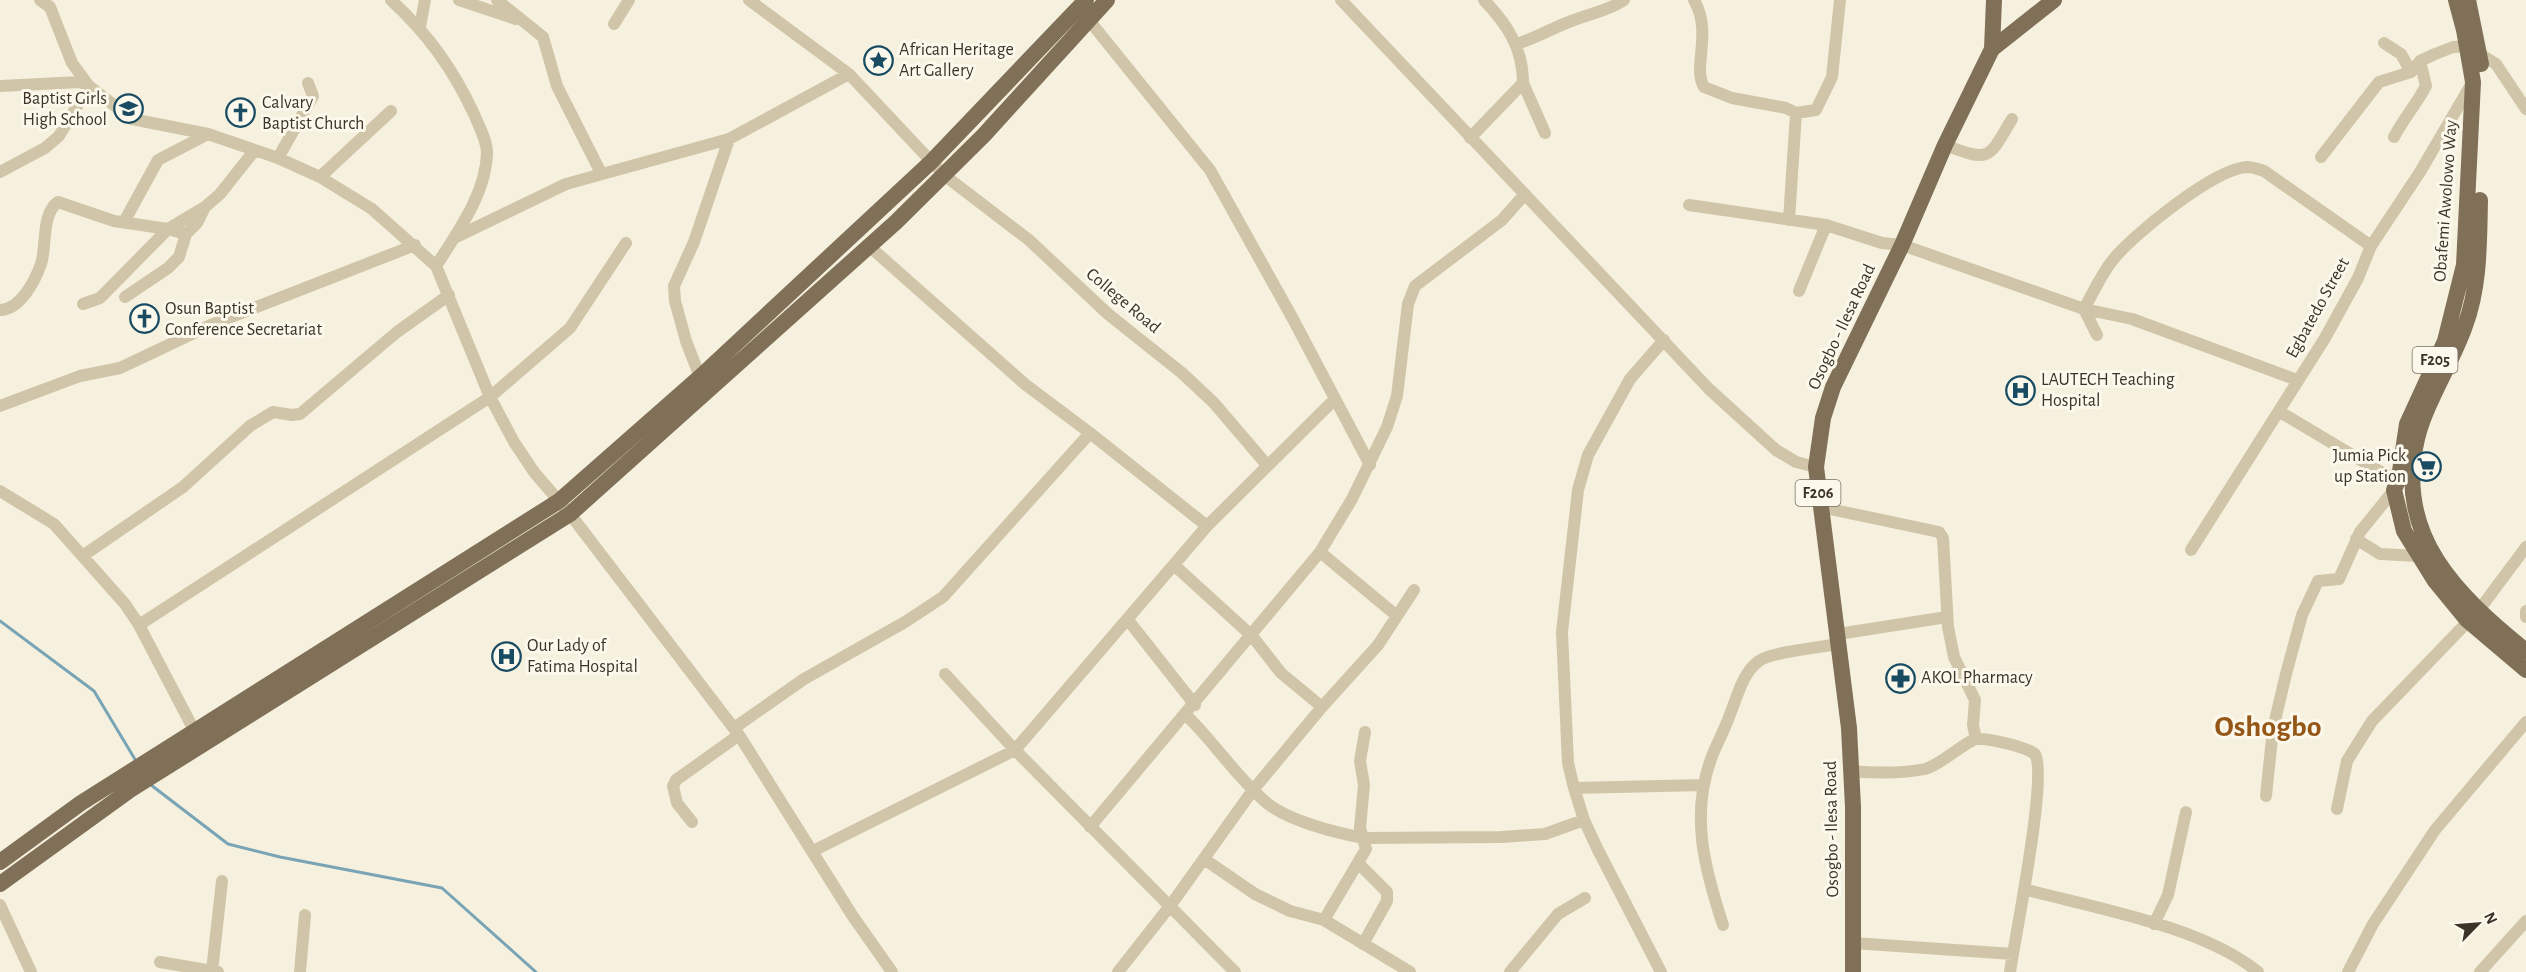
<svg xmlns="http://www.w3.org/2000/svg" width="2526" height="972" viewBox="0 0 2526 972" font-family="'Alegreya Sans',sans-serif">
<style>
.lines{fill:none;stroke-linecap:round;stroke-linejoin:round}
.stream{stroke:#79a4b6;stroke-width:3}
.minor{stroke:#d0c5a8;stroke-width:12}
.major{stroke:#807058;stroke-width:16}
.labels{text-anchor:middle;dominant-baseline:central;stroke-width:6;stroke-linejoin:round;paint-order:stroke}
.shield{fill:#fcf9ec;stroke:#766f64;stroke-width:1.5}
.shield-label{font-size:16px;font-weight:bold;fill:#3c3429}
.poi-label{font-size:18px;fill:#3c3429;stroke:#fcf9ec;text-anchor:start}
.street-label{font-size:18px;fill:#3c3429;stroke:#fcf9ec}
.town-label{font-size:30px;font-weight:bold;fill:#955718;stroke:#fcf9ec}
</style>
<rect width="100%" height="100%" fill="#f6f1de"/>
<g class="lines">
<!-- stream -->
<path class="stream" d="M0 621 94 691 136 761
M151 785 228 844 280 857 442 888 536 972"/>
<!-- minor -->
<path class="minor" d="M391 0C428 34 453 69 474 114 479 126 487 141 487 153 486 194 457 233 436 266
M459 0 516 19
M497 0 543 37 557 86 601 173
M749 0 849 74 944 175 1029 240 1108 314 1182 373 1214 403 1267 465
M1341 0 1709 389 1776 450 1796 462 1816 467
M1694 0C1713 33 1692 67 1704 87L1732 98 1786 108 1796 113 1816 110 1832 77 1840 0
M1084 14 1210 170 1293 319 1370 465
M614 24 629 0
M420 27 425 0
M2384 43 2401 54 2411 72
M1516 44C1537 38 1554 27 1574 20 1591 13 1608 11 1624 0
M2480 54 2496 64 2526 109
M1523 83 1545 133
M0 86 80 82 89 86 132 119 208 134 278 158 320 177 372 209 436 266 490 397 514 442 534 472 570 514 739 735 852 915 892 972
M2394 137C2403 119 2416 105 2426 86L2420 61
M1470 138 1523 83C1523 48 1507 24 1484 0
M1945 145C1990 162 1988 160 2012 119
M2321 157 2379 82 2411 72 2420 61 2435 54 2453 47 2468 46
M278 158 313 96 308 83
M0 172 45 148 59 136 89 86 72 63 50 7 40 0
M320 177 391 111
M1689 205 1826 225 1882 243 1902 245 2084 309 2132 319 2297 380
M1789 220 1796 113
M124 222 158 160 208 134
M454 238 566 184 729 139 849 74
M869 246 1026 385 1090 433 1207 526
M1799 291 1826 225
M125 297 168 268 179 257 186 234 197 223 205 207
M83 304 100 298 168 229 186 234
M0 310C20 310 35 281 41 264 47 246 41 214 58 202L114 221 168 229 205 207 220 194 254 151
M2097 335 2084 309C2093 293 2101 275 2112 261 2132 235 2214 169 2247 167 2253 167 2258 169 2264 171L2371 246
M700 377 686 341 675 301 674 286 694 242 729 139
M0 406 80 376 120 368 213 324 415 245
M2280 412 2384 474 2399 478
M0 491 54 524 125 604 139 625 195 732
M1820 507 1939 532 1943 538 1948 627 1954 657 1975 700 1973 725 1976 739
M2356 539 2380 554 2418 556
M2191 550 2325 338 2358 278 2371 246 2420 172 2472 83
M1320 552 1397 616
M84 555 183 487 250 426 273 412 292 415 300 414 397 332 449 295
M1174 565 1252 636 1281 673 1322 707
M2526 611V617
M1128 620 1195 705
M139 625 490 397 570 328 626 243
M1838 634 1947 617
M945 674 1015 750 1235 972
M1186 715C1215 743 1237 778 1268 804 1290 821 1336 833 1364 838L1502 837 1545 834 1584 820
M734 728 804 679 905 622 943 597 1090 433
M1850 771C1874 773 1901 774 1925 769 1941 765 1967 740 1977 739 1989 738 2026 747 2035 754 2048 776 2015 937 2010 972
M1574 788 1704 785
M2266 796 2273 729 2286 674 2302 615 2318 581 2339 579 2360 532 2394 490
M2337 809 2347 761 2372 721 2479 610 2526 547
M692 822 677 803 673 786 676 780 739 735
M1090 827 1320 552 1352 499 1387 427 1397 396 1408 304 1415 286 1502 220 1525 194
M813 851 1015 750 1207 526 1335 399
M1204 859 1255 894 1290 911 1324 920 1410 972
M1359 864 1387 892V901L1363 944
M2024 889C2094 908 2202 926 2258 972
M0 905 31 972
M1324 920 1366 849 1360 828 1364 785 1360 761 1365 732
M2154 924 2168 895 2186 812
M1723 925C1705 870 1690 816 1711 759 1716 745 1724 731 1729 717 1737 698 1742 673 1759 661 1771 652 1822 647 1839 644
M1853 943 2013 954
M160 962 218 972
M212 971 222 881
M300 972 305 915
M1118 972 1170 906 1253 790 1322 707 1378 645 1414 590
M1510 972 1558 914 1585 898
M1661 972 1598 850 1584 820 1574 788 1568 763 1562 632 1578 490 1588 455 1630 379 1664 340
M2348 972 2373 924 2435 830 2526 722
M2480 972 2526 921"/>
<!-- major -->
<path class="major" d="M2456 0 2464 30 2473 82 2464 265 2445 341 2407 424 2399 478 2394 490 2404 531 2435 581 2467 620 2526 670
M2468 0 2481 64
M1992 49 1994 0
M2480 200C2479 242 2480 286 2465 326 2453 361 2425 404 2417 439 2394 536 2457 595 2526 651
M0 862 81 803 559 501 700 377 931 162 1086 0
M0 884 130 790 570 514 896 222 984 135 1107 0
M1853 972V807L1849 728 1816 467 1823 418 1833 387 1902 245 1945 145 1992 49 2054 0"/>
</g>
<!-- icons -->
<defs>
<symbol id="sight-ring" viewBox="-11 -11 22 22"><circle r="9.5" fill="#fcf9ec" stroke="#194b63" stroke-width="1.5"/><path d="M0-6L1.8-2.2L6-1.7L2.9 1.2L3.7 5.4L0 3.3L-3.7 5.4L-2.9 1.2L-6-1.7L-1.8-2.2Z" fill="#194b63"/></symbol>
<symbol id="school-ring" viewBox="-11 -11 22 22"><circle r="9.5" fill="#fcf9ec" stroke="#194b63" stroke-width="1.5"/><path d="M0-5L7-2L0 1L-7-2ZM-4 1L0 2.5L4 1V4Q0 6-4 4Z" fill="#194b63"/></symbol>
<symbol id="church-ring" viewBox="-11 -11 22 22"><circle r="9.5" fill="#fcf9ec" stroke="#194b63" stroke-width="1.5"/><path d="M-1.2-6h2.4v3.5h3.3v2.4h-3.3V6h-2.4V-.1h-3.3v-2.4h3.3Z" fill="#194b63"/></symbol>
<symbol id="hospital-ring" viewBox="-11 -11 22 22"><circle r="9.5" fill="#fcf9ec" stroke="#194b63" stroke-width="1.5"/><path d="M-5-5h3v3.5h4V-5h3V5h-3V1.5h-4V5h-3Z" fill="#194b63"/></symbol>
<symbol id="supermarket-ring" viewBox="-11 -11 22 22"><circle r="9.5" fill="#fcf9ec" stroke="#194b63" stroke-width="1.5"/><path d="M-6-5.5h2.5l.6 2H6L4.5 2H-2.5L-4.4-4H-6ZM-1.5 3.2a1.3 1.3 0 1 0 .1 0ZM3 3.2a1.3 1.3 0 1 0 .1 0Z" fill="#194b63"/></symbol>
<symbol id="pharmacy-ring" viewBox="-11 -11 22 22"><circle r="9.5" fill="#fcf9ec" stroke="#194b63" stroke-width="1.5"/><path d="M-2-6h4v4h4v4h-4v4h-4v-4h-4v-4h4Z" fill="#194b63"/></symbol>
</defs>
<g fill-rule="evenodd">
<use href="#sight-ring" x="862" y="44" width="33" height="33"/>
<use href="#school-ring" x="112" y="92" width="33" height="33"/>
<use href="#church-ring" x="224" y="96" width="33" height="33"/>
<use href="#church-ring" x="128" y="302" width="33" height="33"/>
<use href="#hospital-ring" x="2004" y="374" width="33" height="33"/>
<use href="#supermarket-ring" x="2410" y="450" width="33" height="33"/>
<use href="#hospital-ring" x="490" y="640" width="33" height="33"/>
<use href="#pharmacy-ring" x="1884" y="662" width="33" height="33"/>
</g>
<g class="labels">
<!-- shield labels -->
<g class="shield">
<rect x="2412.5" y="347" width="45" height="26" rx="4.5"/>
<rect x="1795.5" y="480" width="45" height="26" rx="4.5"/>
</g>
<g class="shield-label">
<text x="2435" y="360">F205</text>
<text x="1818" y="493">F206</text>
</g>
<!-- poi labels -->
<g class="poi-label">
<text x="899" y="50">African Heritage<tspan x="899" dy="21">Art Gallery</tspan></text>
<text x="107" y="99" text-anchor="end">Baptist Girls<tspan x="107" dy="21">High School</tspan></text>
<text x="262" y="103">Calvary<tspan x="262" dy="21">Baptist Church</tspan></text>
<text x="165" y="309">Osun Baptist<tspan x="165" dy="21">Conference Secretariat</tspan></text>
<text x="2041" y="380">LAUTECH Teaching<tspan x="2041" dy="21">Hospital</tspan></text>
<text x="2406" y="456" text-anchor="end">Jumia Pick<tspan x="2406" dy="21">up Station</tspan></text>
<text x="527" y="646">Our Lady of<tspan x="527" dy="21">Fatima Hospital</tspan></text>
<text x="1921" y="678">AKOL Pharmacy</text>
</g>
<!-- street labels -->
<g class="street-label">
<text transform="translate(2446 201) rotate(-86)">Obafemi Awolowo Way</text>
<text transform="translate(1123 301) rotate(40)">College Road</text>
<text transform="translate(2318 308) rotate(-61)">Egbatedo Street</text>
<text transform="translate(1842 327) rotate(-65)">Osogbo - Ilesa Road</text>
<text transform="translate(1832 829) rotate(-91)">Osogbo - Ilesa Road</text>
</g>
<!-- town labels -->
<g class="town-label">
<text x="2268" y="727">Oshogbo</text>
</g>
</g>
<!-- north arrow -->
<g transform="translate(2478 924) rotate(65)" stroke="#fcf9ec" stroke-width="4.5" paint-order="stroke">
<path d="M0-4.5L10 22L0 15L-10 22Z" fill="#3c3429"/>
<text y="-9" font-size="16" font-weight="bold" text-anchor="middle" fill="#3c3429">N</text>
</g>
</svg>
